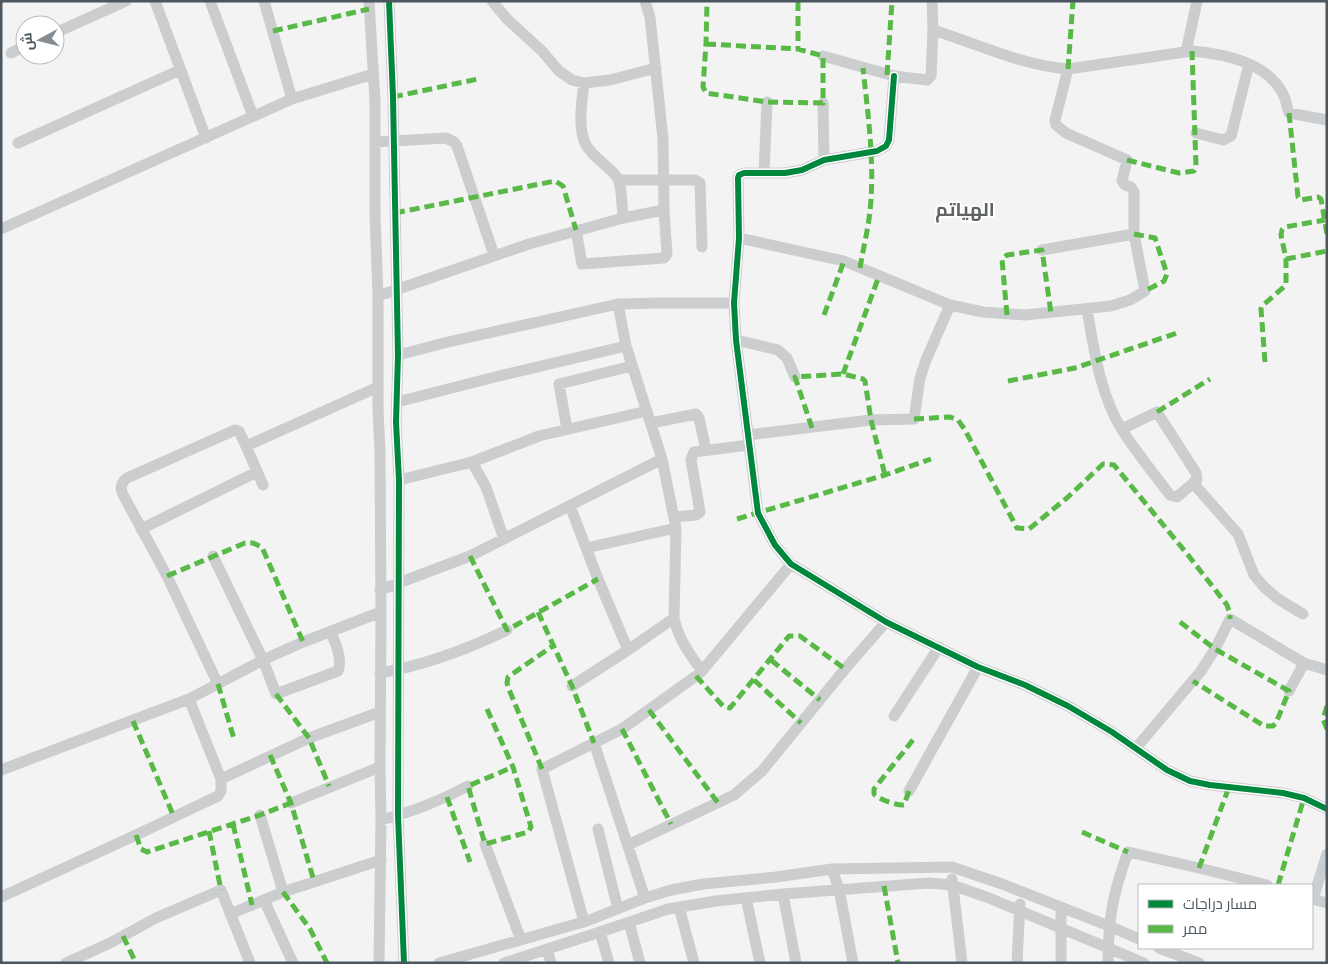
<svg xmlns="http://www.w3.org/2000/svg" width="1328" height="964" viewBox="0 0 1328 964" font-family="'Exo 2',Cairo,sans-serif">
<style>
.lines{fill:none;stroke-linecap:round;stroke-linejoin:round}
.street{stroke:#cbcdce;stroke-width:11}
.quiet{stroke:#58b947;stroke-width:5;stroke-dasharray:10 5;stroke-linecap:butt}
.cycleway-casing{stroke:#fff;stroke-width:9}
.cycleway{stroke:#00873e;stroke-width:6}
.labels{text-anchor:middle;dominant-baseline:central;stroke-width:4;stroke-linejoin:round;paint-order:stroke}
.quarter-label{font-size:19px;font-weight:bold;fill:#5f6366;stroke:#fff}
</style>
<rect width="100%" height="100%" fill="#f3f3f3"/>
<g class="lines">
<!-- street -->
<path class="street" d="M155 1 206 138
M210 1 253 116
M264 1 292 99
M389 1 393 97 398 355 396 422 399 480 398 815 404 963
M492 1 507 19 542 51 559 71 572 80 584 83 610 80 656 68
M933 30C978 44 1020 65 1068 69L1192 51C1224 54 1267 62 1283 94 1286 100 1287 107 1289 113L1327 120
M55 33 126 1
M1186 52 1197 1
M11 53 25 46
M823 56 894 76 927 80 931 76 933 30 932 1
M894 76 889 140 886 146 877 151 824 160 802 170 785 173H744L739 175 738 178 739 238 734 303 736 340 758 513 775 545 791 564 886 622 978 667 1025 685 1068 706 1112 732 1167 770 1190 781 1210 785 1283 793 1304 798 1327 809
M584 83C582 102 577 127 586 145 594 159 612 168 618 179 622 186 622 209 623 218
M823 103 824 160
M1196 133 1223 140 1231 136 1249 64
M375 142 446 138 454 142 457 146 494 255
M18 143 180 70
M764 173 767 102
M619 180H695L700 183 702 247
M1 229 292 99 373 74
M576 230 582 264 664 258 667 254 664 210 663 139 650 17 645 1
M739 238 844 261 950 305 983 312 1025 315 1111 306 1130 300 1145 291 1134 234V192L1131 187 1125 185 1122 181 1127 160 1066 133 1056 125 1055 120 1068 69
M1042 250 1134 234
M378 296 529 244 623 218 664 210
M618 304 626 346 662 459 676 528 674 618C678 638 690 655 702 671
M1087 309C1094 350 1100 394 1122 430 1137 453 1154 474 1170 495L1177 497 1197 480 1196 473 1157 412 1122 429
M736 340 778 350 787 358 795 377
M398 355 448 342 618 304 662 303H734
M397 402 499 376 626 346
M651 423 696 414 699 418 706 450
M567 429 559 384 632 366
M748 435 871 420 914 419 920 378 926 360 950 305
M472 462 486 487 504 539
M399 480 472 462 539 436 647 411
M1193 483 1238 534 1254 575 1264 587 1278 599 1303 614
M263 485 246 446 378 387
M570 506 598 579 628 650
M674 517 696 515 700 512 691 460 694 452 749 445
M141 529 257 472
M586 548 676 528
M213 556 263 660 276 694 338 671C343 659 335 643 331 632
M380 590 470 556 662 459
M380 673C425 665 466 650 507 630
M218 684 167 576 126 500C121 492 118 485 127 478L235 430 239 431 246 446
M572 686 628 650 674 618
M1289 691 1304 663
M894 716 939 647
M594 743 645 898
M1136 748 1201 671 1215 649 1230 619 1304 663 1327 670
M380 767 381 820
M1 770 189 699 263 660 303 642 381 612
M221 779 309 738 380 712
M909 791 978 667
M291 803 380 767 381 612 380 452 378 408V296L375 215V101L369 1
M260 815 283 892
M598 829 618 909
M485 844 521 940
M628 845 734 795 762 771 845 669 886 622
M832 869 839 889 853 963
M952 879 962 963
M783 894 796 963
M1 897 136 835 218 796 221 791V779L189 699
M746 898 760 963
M1312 899 1327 903
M1313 899 1327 854
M264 900 293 963
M679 907 694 963
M1061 908V963
M230 914 283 892 381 860
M584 922 542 769 622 729 696 676 702 671 791 564
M629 922 640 963
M600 932 609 963
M1159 948 1199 963
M547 949 551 963
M66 963 110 943 156 918 221 890 250 963
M379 963 381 820C412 812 440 801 468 786
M439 963 587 921 645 898 671 890 703 884 776 877 832 869 952 867 1002 884 1109 926 1139 939
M504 963 600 932 668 909 716 901 783 894 929 883 952 885 989 898 1144 963
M1017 963 1020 904
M1108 963C1108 919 1113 893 1128 852L1199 868 1267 885"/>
<!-- quiet -->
<path class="quiet" d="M798 1V49
M273 31 369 9
M706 44 798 49 823 56V103L767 102 706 93 703 87 706 44 707 3
M1068 69 1073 1
M887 75 892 1
M393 97 478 79
M1289 113 1298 197 1301 200 1318 197 1321 199 1327 234
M1127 160 1179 173 1194 171 1196 166 1192 51
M395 213 555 181 563 186 576 230
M1134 234 1155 238 1167 274 1164 281 1145 291
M1286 259 1327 251
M860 268C863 249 868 230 870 211 875 164 868 115 863 68
M824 315 844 261
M1007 315 1002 259 1007 255 1042 250 1051 313
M1265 362 1261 309 1262 306 1285 286 1286 283V259L1281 235 1282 230 1285 227 1325 220
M843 374 879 276
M1008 381 1075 368 1177 333
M1157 412 1210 379
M914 419 950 417 958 420 965 430 1017 528 1029 529 1068 497 1103 464 1114 465 1188 555 1227 605 1230 614V619
M812 428 795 377 843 374 863 379 865 381 871 420 885 475
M737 519 885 475 931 459
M470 556 507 630 598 579
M167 576 245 543H253L262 547 303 642
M538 612 572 686 594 743
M1180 622 1215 649 1289 691 1276 723 1273 726H1264L1193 681
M771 660 820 700
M696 676 723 706 730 708 789 636H800L845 669
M754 680 801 723
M218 684 234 739
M276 694 309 738 329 786
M1327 706 1323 719 1327 729
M487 709 513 767 531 827 528 832 485 844 468 786 513 767
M649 710 718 803
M133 721 174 817
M622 729 671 824
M270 755 291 803 314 881
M542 769 508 687 507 683 508 677 554 645
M909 791 904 805C898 806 878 799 874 794 874 792 874 791 874 789L916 736
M447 797 470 862
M233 824 252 905
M209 831 221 890
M1082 832 1128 852
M136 835 141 849 147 852 260 815 291 803
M1199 868 1229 787
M1278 885 1304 798
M884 886 898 963
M283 892 310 929 327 963
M123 936 134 959"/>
<defs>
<path id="cycleway" d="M389 1 393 97 398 355 396 422 399 480 398 815 404 963
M894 76 889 140 886 146 877 151 824 160 802 170 785 173H744L739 175 738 178 739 238 734 303 736 340 758 513 775 545 791 564 886 622 978 667 1025 685 1068 706 1112 732 1167 770 1190 781 1210 785 1283 793 1304 798 1327 809"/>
</defs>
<!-- cycleway casing -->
<use href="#cycleway" class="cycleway-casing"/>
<!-- cycleway -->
<use href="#cycleway" class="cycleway"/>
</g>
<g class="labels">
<!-- quarter labels -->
<g class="quarter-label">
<text x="965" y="208">الهياتم</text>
</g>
</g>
<!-- border -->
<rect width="1328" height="964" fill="none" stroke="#4c565e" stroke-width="5"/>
<!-- legend -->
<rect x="1138" y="884" width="175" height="65" fill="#ffffff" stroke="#b7bbbf"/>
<rect x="1148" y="900" width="25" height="8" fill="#00873e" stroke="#b7bbbf"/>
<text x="1183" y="909" font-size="15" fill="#4c565e">مسار دراجات</text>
<rect x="1148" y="925" width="25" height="8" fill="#58b947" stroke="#b7bbbf"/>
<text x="1183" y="934" font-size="15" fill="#4c565e">ممر</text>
<!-- north arrow -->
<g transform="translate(40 40) rotate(263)"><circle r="24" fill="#ffffff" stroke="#b7bbbf"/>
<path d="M0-4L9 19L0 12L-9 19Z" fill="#868d92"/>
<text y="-8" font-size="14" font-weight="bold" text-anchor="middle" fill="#4c565e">ش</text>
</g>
</svg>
